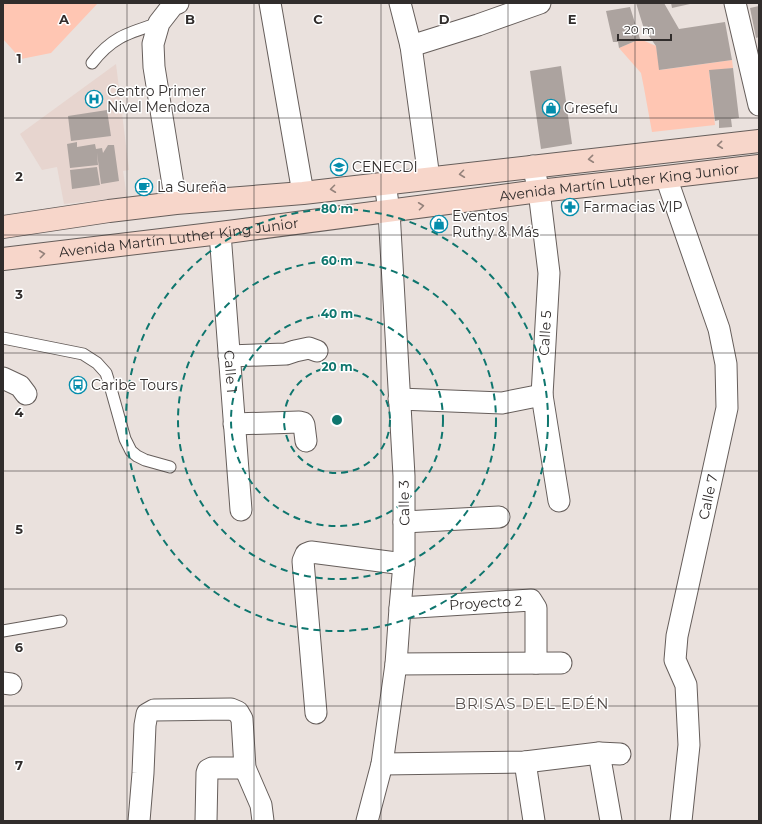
<svg xmlns="http://www.w3.org/2000/svg" width="762" height="824" viewBox="0 0 762 824" font-family="Montserrat,sans-serif">
<style>
.built{fill:#e7d5cf}
.green{fill:#ffc6b3}
.building{fill:#aca39f}
.lines{fill:none;stroke-linecap:round;stroke-linejoin:round}
.lane-casing{stroke:#665e5b;stroke-width:13}
.street-casing{stroke:#665e5b;stroke-width:23}
.secondary-casing{stroke:#665e5b;stroke-width:24}
.lane{stroke:#fff;stroke-width:11}
.street{stroke:#fff;stroke-width:21}
.secondary{stroke:#f7d6ca;stroke-width:22}
.oneway{stroke:#94827b}
.grid{fill:none;stroke:#312d2c;stroke-width:1;stroke-opacity:0.55}
.ring{fill:none;stroke:#0f766e;stroke-width:2;stroke-dasharray:7 5}
.labels{text-anchor:middle;dominant-baseline:central;stroke-width:3;stroke-linejoin:round;paint-order:stroke}
.poi-label{font-size:14px;fill:#312d2c;stroke:#fff;text-anchor:start}
.street-label{font-size:14px;fill:#312d2c;stroke:#fff}
.neighbourhood-label{font-size:15px;letter-spacing:1px;fill:#564e4b;stroke:#fff}
.grid-label{font-size:13px;text-anchor:middle;font-weight:bold;fill:#312d2c;stroke:#fff;stroke-width:3;stroke-linejoin:round;paint-order:stroke}
.centre{fill:#0f766e;stroke:#fff;stroke-width:2}
.ring-label{font-size:12px;text-anchor:middle;font-weight:bold;fill:#0f766e;stroke:#fff;stroke-width:3;stroke-linejoin:round;paint-order:stroke}
</style>
<rect width="100%" height="100%" fill="#eae1dd"/>
<!-- built -->
<path class="built" d="M116 64 129 170 123 171 127 197 64 204 57 167 42 170 20 134Z"/>
<!-- green -->
<path class="green" d="M3 3H98L51 53 21 59 3 39Z
M640 39 656 46 660 70 732 60 733 68 709 71 715 125 652 132 644 88 641 73 619 48Z"/>
<!-- building -->
<path class="building" d="M636 3H664L679 29 725 22 732 60 659 70 656 46 644 29Z
M671 3H690V4L672 8Z
M759 6V37L756 38 750 8Z
M630 7 640 39 619 48 618 42H613L606 11Z
M561 66 572 144 541 149 530 71Z
M733 68 739 118 731 119 732 127 719 128V120L715 121 709 70Z
M107 110 111 136 71 141 68 116Z
M77 142V147L95 144 96 149 102 148 103 153 108 145H114L119 181 101 184 97 153 98 165 70 168 67 144Z
M97 167 100 185 72 189 70 170Z"/>
<g class="lines">
<defs>
<path id="lane" d="M92 63C112 37 128 33 159 23
M3 338 83 354 97 363 106 373 111 389 125 439 131 451 137 456 145 460 170 467
M3 631 61 621"/>
<g id="street">
<path d="M270 3 303 193"/>
<path d="M400 3 411 46 429 178"/>
<path d="M735 3 759 105"/>
<path d="M411 46 478 25 540 3"/>
<path d="M533 166 539 191 549 273 542 395 559 501"/>
<path d="M666 177 719 329 726 364 727 408 677 636 675 660 686 685 689 745 681 821"/>
<path d="M176 203 154 67 153 44 159 23 173 5 178 3"/>
<path id="s1" d="M220 233 241 510"/>
<path d="M229 356 286 354 295 351 309 348 317 351"/>
<path d="M3 378 20 386 26 394"/>
<path d="M399 399 502 403 542 395"/>
<path d="M234 424 299 422 303 423 304 425 306 441"/>
<path d="M404 522 499 517"/>
<path id="s2" d="M400 608 531 600 536 608V663"/>
<path d="M396 664 561 663"/>
<path d="M3 683 11 684"/>
<path d="M316 713 303 561 306 554 311 552 404 564"/>
<path d="M599 753 611 821"/>
<path d="M525 762 534 821"/>
<path d="M382 764 525 762 599 753 620 754"/>
<path d="M139 821 143 773 145 725 147 714 154 710 231 709 238 712 242 719 245 768 261 805 263 821"/>
<path d="M206 821 207 773 208 770 212 768H245"/>
<path d="M367 821 382 764 396 664 400 608 404 564V476L389 211 385 183"/>
</g>
<g id="secondary">
<path d="M3 227 109 211 176 203 303 193 759 141"/>
<path id="s3" d="M3 259 220 233 539 191 666 177 759 166"/>
</g>
</defs>
<!-- lane casing -->
<use href="#lane" class="lane-casing"/>
<!-- street casing -->
<use href="#street" class="street-casing"/>
<!-- secondary casing -->
<use href="#secondary" class="secondary-casing"/>
<!-- lane -->
<use href="#lane" class="lane"/>
<!-- street -->
<use href="#street" class="street"/>
<!-- secondary -->
<use href="#secondary" class="secondary"/>
</g>
<!-- one-way arrows -->
<defs><path id="oneway-chevron" d="M-2-3.5L2.5 0L-2 3.5" fill="none" stroke-width="1.6" stroke-linecap="round" stroke-linejoin="round"/></defs>
<g class="oneway">
<use href="#oneway-chevron" transform="translate(720 145) rotate(174)"/>
<use href="#oneway-chevron" transform="translate(591 159) rotate(174)"/>
<use href="#oneway-chevron" transform="translate(462 174) rotate(173)"/>
<use href="#oneway-chevron" transform="translate(333 189) rotate(173)"/>
<use href="#oneway-chevron" transform="translate(421 206) rotate(-7)"/>
<use href="#oneway-chevron" transform="translate(42 254) rotate(-7)"/>
</g>
<!-- grid -->
<path class="grid" d="M127 3V821M254 3V821M381 3V821M508 3V821M635 3V821M3 118H759M3 235H759M3 353H759M3 471H759M3 589H759M3 706H759"/>
<!-- distance rings -->
<g class="ring">
<circle cx="337" cy="420" r="53"/>
<circle cx="337" cy="420" r="106"/>
<circle cx="337" cy="420" r="159"/>
<circle cx="337" cy="420" r="211"/>
</g>
<!-- icons -->
<defs>
<symbol id="hospital-ring" viewBox="-11 -11 22 22"><circle r="9.5" fill="#fff" stroke="#048dac" stroke-width="1.5"/><path d="M-5-5h3v3.5h4V-5h3V5h-3V1.5h-4V5h-3Z" fill="#048dac"/></symbol>
<symbol id="shop-ring" viewBox="-11 -11 22 22"><circle r="9.5" fill="#fff" stroke="#048dac" stroke-width="1.5"/><path d="M-5-2.5h2.3a2.7 3.5 0 0 1 5.4 0H5L5.5 6h-11ZM-1.5-2.5h3a1.5 2.3 0 0 0-3 0Z" fill="#048dac"/></symbol>
<symbol id="school-ring" viewBox="-11 -11 22 22"><circle r="9.5" fill="#fff" stroke="#048dac" stroke-width="1.5"/><path d="M0-5L7-2L0 1L-7-2ZM-4 1L0 2.5L4 1V4Q0 6-4 4Z" fill="#048dac"/></symbol>
<symbol id="cafe-ring" viewBox="-11 -11 22 22"><circle r="9.5" fill="#fff" stroke="#048dac" stroke-width="1.5"/><path d="M-5.5-4.5H6V0H3Q3 3.5 0 3.5H-2.5Q-5.5 3.5-5.5 0ZM3-3.2v2h1.7v-2ZM-6 4.5H4V6H-6Z" fill="#048dac"/></symbol>
<symbol id="pharmacy-ring" viewBox="-11 -11 22 22"><circle r="9.5" fill="#fff" stroke="#048dac" stroke-width="1.5"/><path d="M-2-6h4v4h4v4h-4v4h-4v-4h-4v-4h4Z" fill="#048dac"/></symbol>
<symbol id="bus-ring" viewBox="-11 -11 22 22"><circle r="9.5" fill="#fff" stroke="#048dac" stroke-width="1.5"/><path d="M-5-6H5V4H4V6H2V4H-2V6H-4V4H-5ZM-3.5-4V0h7V-4ZM-3.5 1.2v1.5H-2V1.2ZM2 1.2v1.5H3.5V1.2Z" fill="#048dac"/></symbol>
</defs>
<g fill-rule="evenodd">
<use href="#hospital-ring" x="84" y="89" width="20" height="20"/>
<use href="#shop-ring" x="541" y="98" width="20" height="20"/>
<use href="#school-ring" x="329" y="157" width="20" height="20"/>
<use href="#cafe-ring" x="134" y="177" width="20" height="20"/>
<use href="#pharmacy-ring" x="560" y="197" width="20" height="20"/>
<use href="#shop-ring" x="429" y="214" width="20" height="20"/>
<use href="#bus-ring" x="68" y="375" width="20" height="20"/>
</g>
<g class="labels">
<!-- poi labels -->
<g class="poi-label">
<text x="107" y="91">Centro Primer<tspan x="107" dy="16">Nivel Mendoza</tspan></text>
<text x="564" y="108">Gresefu</text>
<text x="352" y="167">CENECDI</text>
<text x="157" y="187">La Sureña</text>
<text x="583" y="207">Farmacias VIP</text>
<text x="452" y="216">Eventos<tspan x="452" dy="16">Ruthy &amp; Más</tspan></text>
<text x="91" y="385">Caribe Tours</text>
</g>
<!-- street labels -->
<g class="street-label">
<text stroke="none"><textPath href="#s3" startOffset="621">Avenida Martín Luther King Junior</textPath></text>
<text stroke="none"><textPath href="#s3" startOffset="177">Avenida Martín Luther King Junior</textPath></text>
<text transform="translate(545 333) rotate(-87)">Calle 5</text>
<text stroke="none"><textPath href="#s1" startOffset="139">Calle 1</textPath></text>
<text transform="translate(708 497) rotate(-78)">Calle 7</text>
<text transform="translate(404 503) rotate(-91)">Calle 3</text>
<text stroke="none"><textPath href="#s2" startOffset="86">Proyecto 2</textPath></text>
</g>
<!-- neighbourhood labels -->
<g class="neighbourhood-label">
<text x="532" y="703">BRISAS DEL EDÉN</text>
</g>
</g>
<g class="grid-label">
<text x="64" y="24">A</text>
<text x="190" y="24">B</text>
<text x="318" y="24">C</text>
<text x="444" y="24">D</text>
<text x="572" y="24">E</text>
<text x="19" y="63">1</text>
<text x="19" y="181">2</text>
<text x="19" y="299">3</text>
<text x="19" y="417">4</text>
<text x="19" y="534">5</text>
<text x="19" y="652">6</text>
<text x="19" y="770">7</text>
</g>
<circle cx="337" cy="420" r="6" class="centre"/>
<g class="ring-label">
<text x="337" y="213">80 m</text>
<text x="337" y="265">60 m</text>
<text x="337" y="318">40 m</text>
<text x="337" y="371">20 m</text>
</g>
<!-- border -->
<rect width="762" height="824" fill="none" stroke="#312d2c" stroke-width="8"/>
<!-- scale -->
<path d="M618 34v6h53v-6" fill="none" stroke="#312d2c" stroke-width="2"/>
<text x="624" y="34" font-size="12" fill="#312d2c" stroke="#ffffff" stroke-width="3" paint-order="stroke">20 m</text>
</svg>
